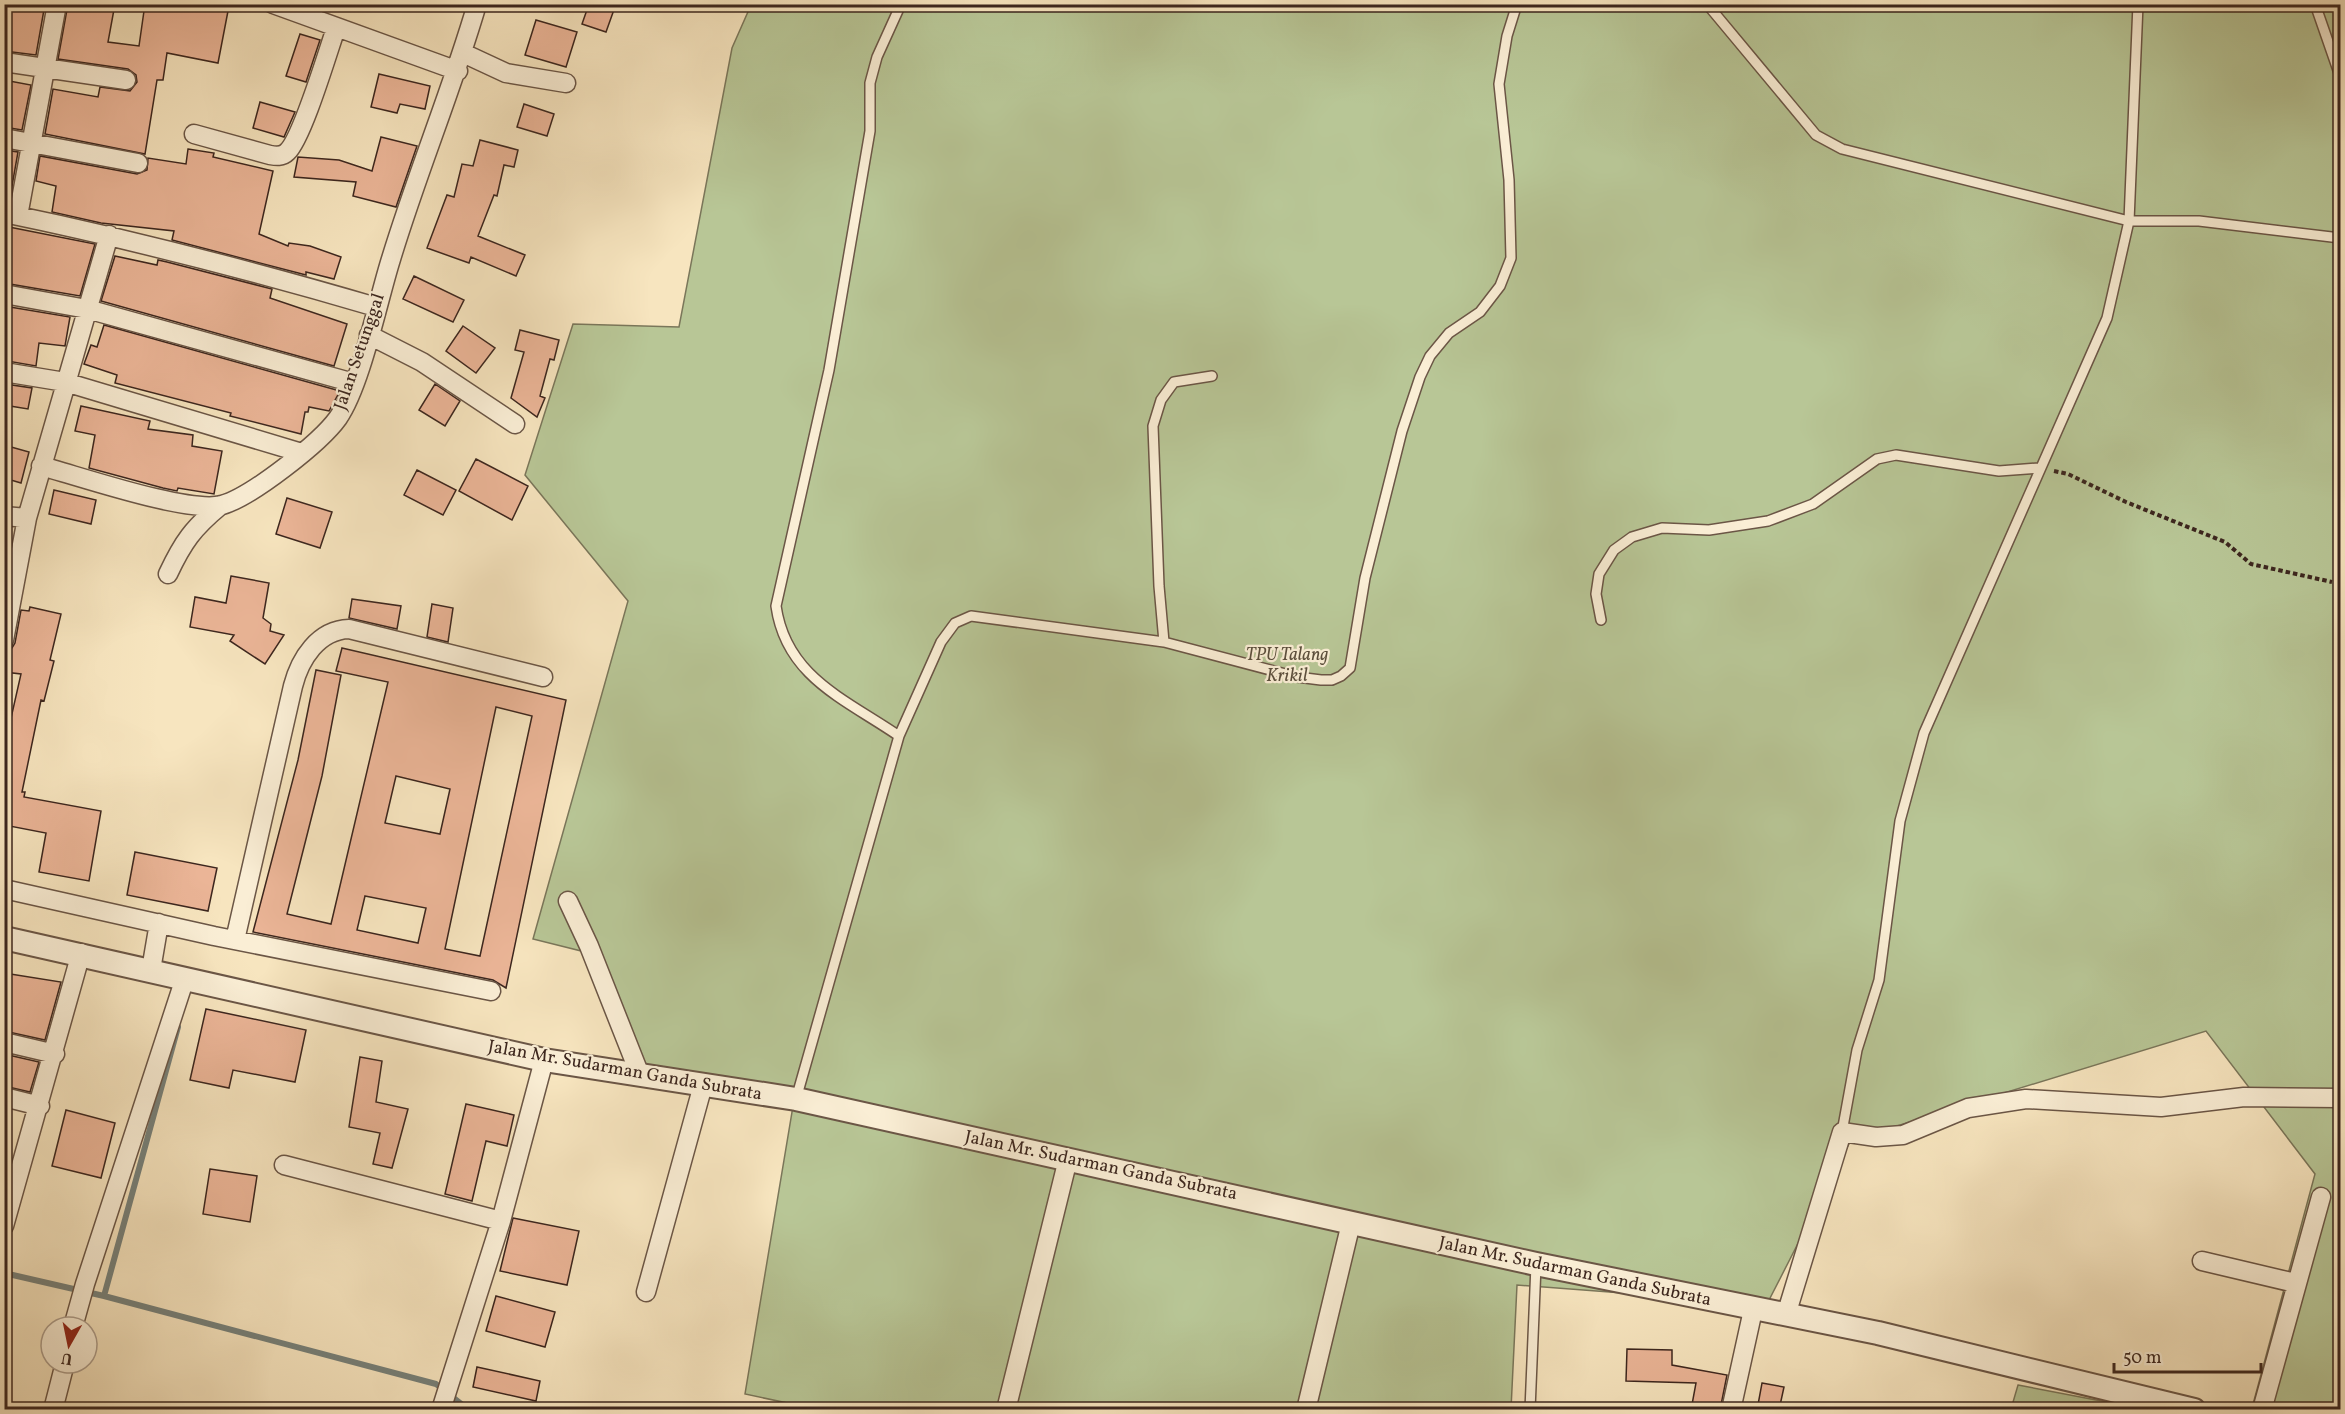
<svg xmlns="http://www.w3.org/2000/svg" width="2345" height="1414" viewBox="0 0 2345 1414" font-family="Vollkorn,serif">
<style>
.green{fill:#b8c696;stroke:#7a765a;stroke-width:1.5}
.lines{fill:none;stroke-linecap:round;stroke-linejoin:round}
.stream{stroke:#77817a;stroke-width:6}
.building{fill:#ebb597;stroke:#3c261e;stroke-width:1.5;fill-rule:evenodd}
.service-casing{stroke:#6b5646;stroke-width:12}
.minor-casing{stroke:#6b5646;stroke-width:21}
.tertiary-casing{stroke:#6b5646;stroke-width:26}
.path{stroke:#3c261e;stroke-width:4;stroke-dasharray:4.5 3;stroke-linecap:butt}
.service{stroke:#faeed5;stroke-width:9}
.minor{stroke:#faeed5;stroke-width:18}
.tertiary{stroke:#faeed5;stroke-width:22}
.labels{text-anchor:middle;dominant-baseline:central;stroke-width:4.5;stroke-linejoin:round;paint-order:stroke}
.street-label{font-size:18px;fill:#3c261e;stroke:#faeed5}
.park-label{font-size:18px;font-style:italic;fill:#5b4e3c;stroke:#faeed5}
</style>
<rect width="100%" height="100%" fill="#f7e5bf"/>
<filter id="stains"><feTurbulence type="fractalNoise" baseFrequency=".00333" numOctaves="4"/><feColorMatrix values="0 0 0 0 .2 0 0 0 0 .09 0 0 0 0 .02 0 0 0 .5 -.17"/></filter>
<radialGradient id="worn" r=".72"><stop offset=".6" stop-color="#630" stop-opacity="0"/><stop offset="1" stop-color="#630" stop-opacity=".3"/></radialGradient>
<!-- green -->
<path class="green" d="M751 5H2340V1409L2252 1408 2315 1174 2206 1031 1851 1140 1767 1304 1517 1285 1511 1409 820 1410 745 1394 793 1106 646 1065 593 954 533 939 628 601 525 475 573 324 679 327 732 48Z
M2018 1385 2143 1409H2011Z"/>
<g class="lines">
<!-- stream -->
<path class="stream" d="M4 1273 104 1296 178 1027
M104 1296 436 1384 469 1410"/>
</g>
<!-- building -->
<path class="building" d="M9 4H45L36 55 4 51V29Z
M68 4H115L108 42 139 46 145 4H193L228 11 218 63 167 53 163 80H157L145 154 45 134 53 89 98 97 100 87 130 91 137 82 136 75 128 69 58 59Z
M589 4H616L606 32 582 24Z
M536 20 577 32 566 67 525 55Z
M300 34 320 40 306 82 286 76Z
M379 74 430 86 425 109 400 104 397 113 371 107Z
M4 80 31 85 22 130 4 127Z
M260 102 295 112 284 137 253 128Z
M524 104 554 114 547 136 517 127Z
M381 137 417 146 396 207 353 196 356 182 294 177 298 157 339 160 372 171Z
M480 140 518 150 514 167 504 165 497 196 494 195 478 236 525 255 516 276 471 257 469 263 427 248 447 195 454 197 462 164 473 166Z
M188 149 214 153 213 157 273 171 259 234 288 246 289 243 310 246 341 257 334 279 306 272V275L172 240 174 231 101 223 52 212 56 186 36 181 40 156 137 174 147 170 148 158 186 164Z
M4 150 18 152 9 203 4 202Z
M4 226 95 244 80 296 4 283Z
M115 256 157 265 158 260 167 262 272 289 270 298 347 324 334 366 101 301Z
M414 276 464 300 453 322 403 299Z
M4 306 70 317 65 346 39 343 36 366 7 361 11 342 4 340Z
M104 325 340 391 329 411 309 407 308 412H305L301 434 230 416 231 413 115 383 117 375 84 364 91 345 97 347Z
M463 326 495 348 476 373 446 351Z
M520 330 559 340 554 360 550 359 540 396 545 398 537 417 511 398 524 352 515 350Z
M5 384 32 388 28 409 4 405Z
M435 384 460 401 445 426 419 410Z
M81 406 150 421 148 429 193 435 192 446 222 451 214 494 178 488 177 491 163 488 89 468 95 435 75 431Z
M4 445 29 452 21 483 4 478Z
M476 459 528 486 512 520 459 491Z
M417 470 456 490 443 515 404 495Z
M54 490 96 500 91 524 49 514Z
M287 498 332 512 320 548 276 534Z
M231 576 269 583 263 618 271 624 270 631 284 635 265 664 230 641 234 635 190 627 195 597 226 603Z
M352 599 401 606 397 629 349 618Z
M432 604 453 608 448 642 427 637Z
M30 607 61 614 50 660 54 661 44 701 41 700 22 792H25L24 797 101 811 89 881 39 872 46 833 4 825V749L21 674 4 672V651L12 648 15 643 21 610 29 611Z
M342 648 566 700 506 988 493 980 253 932 298 760 316 670 341 675 322 776 287 914 331 924 388 682 336 671ZM496 707 532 716 480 956 445 949ZM396 776 450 789 440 834 385 823ZM365 896 426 908 418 943 357 930Z
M135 852 217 868 208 911 127 895Z
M4 973 61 982 45 1040 4 1031Z
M206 1009 306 1030 295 1082 233 1070 229 1088 190 1080Z
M4 1054 39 1062 30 1092 4 1086Z
M360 1057 382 1061 376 1102 408 1109 392 1168 373 1164 380 1133 349 1127Z
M466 1104 514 1115 507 1146 486 1141 472 1201 445 1194Z
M66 1110 115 1123 101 1178 52 1166Z
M210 1169 257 1176 250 1222 203 1214Z
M513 1218 579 1231 567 1285 500 1271Z
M496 1296 555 1312 545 1347 486 1331Z
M1627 1349 1672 1350V1365L1727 1375 1720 1410H1691L1696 1383 1626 1381Z
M477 1367 540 1381 536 1401 473 1387Z
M1762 1383 1784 1387 1779 1410H1757Z"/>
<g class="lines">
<defs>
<path id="service" d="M1707 4 1816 135 1842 149 2129 221H2199L2340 238
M2315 4 2340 76
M1601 620 1596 594 1599 574 1614 550 1632 537 1662 528 1709 530 1768 521 1813 504 1877 459 1896 455 1999 471 2039 468
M1164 642 1159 586 1153 426 1161 400 1174 382 1212 376
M899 736C845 699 786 677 776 606L829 370 870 131V83L877 57 901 4
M796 1099 899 736 941 642 955 623 971 616 1164 642 1297 677 1321 680H1332L1341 676 1350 668 1365 578 1402 431 1420 377 1430 356 1449 333 1480 312 1500 286 1511 258 1509 180 1499 84 1507 36 1517 4
M1842 1132 1857 1050 1879 980 1900 821 1924 733 2107 318 2129 221 2138 4
M1530 1410 1536 1265"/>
<path id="minor" d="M273 4 458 71
M463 53 506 73 566 83
M4 62 126 80
M194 134 270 155C276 156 282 157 287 152 302 139 328 51 336 28
M4 138 138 163
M4 213C130 239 253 271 376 307
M18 216 57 4
M4 294 87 309 354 383
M369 335 422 362 515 424
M4 372 65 382 302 453
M41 466C79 476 189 514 222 505 251 497 320 443 338 418 361 385 378 300 391 259 417 173 452 90 477 4
M4 516 27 518
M168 574C183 542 193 528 221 505
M4 640 27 518 109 235
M4 889 214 936 491 991
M568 901 589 946 640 1075
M235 940 293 686C300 659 318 630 349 629L543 677
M151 970 159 923
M4 1042 55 1054
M4 1097 40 1106
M284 1165 501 1221
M4 1226 81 953
M2202 1261 2295 1283
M646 1292 703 1085
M1786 1315 1842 1132 1876 1137 1903 1135 1968 1108 2026 1099 2161 1107 2244 1097 2340 1098
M73 1327 85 1284 185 978
M53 1410 65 1363
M441 1410 501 1221 544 1060
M1006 1410 1068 1159
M1306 1410 1351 1223
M1731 1410 1753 1310
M2262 1410 2321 1197"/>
<path id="tertiary" d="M4 938 544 1060 796 1099 1536 1264 1878 1333 2194 1410"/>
</defs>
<!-- service casing -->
<use href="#service" class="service-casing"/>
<!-- minor casing -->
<use href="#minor" class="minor-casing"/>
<!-- tertiary casing -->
<use href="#tertiary" class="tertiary-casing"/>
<!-- path -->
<path class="path" d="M2054 471 2068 474 2126 502 2225 542 2251 564 2332 582"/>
<!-- service -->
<use href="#service" class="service"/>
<!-- minor -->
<use href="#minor" class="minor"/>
<!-- tertiary -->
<use href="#tertiary" class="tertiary"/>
</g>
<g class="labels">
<!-- street labels -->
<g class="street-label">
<text transform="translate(360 352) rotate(-71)">Jalan Setunggal</text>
<text transform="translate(625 1071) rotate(10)">Jalan Mr. Sudarman Ganda Subrata</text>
<text transform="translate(1101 1166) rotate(12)">Jalan Mr. Sudarman Ganda Subrata</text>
<text transform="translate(1575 1272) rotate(12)">Jalan Mr. Sudarman Ganda Subrata</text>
</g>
<!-- park labels -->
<g class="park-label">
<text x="1287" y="655">TPU Talang<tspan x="1287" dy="21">Krikil</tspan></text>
</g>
</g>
<!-- margin -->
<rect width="2345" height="1414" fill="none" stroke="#f7e5bf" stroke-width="24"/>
<rect x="6" y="6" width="2333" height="1402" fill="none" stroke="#3c261e" stroke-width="3"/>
<rect x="12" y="12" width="2321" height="1390" fill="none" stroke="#3c261e" stroke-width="1.5"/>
<!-- north arrow -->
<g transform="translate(69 1345) rotate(189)"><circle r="28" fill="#faeed5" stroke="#ae9e8c" stroke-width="1.5"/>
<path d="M0-4.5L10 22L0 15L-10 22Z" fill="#8f2418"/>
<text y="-9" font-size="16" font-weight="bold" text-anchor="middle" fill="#3c261e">U</text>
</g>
<!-- scale -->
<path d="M2114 1363v9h147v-9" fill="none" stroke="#3c261e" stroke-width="3"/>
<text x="2123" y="1363" font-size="18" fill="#3c261e" stroke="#faeed5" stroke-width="4.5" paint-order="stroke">50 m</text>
<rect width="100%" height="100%" filter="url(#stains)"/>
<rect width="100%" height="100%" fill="url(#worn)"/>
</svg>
